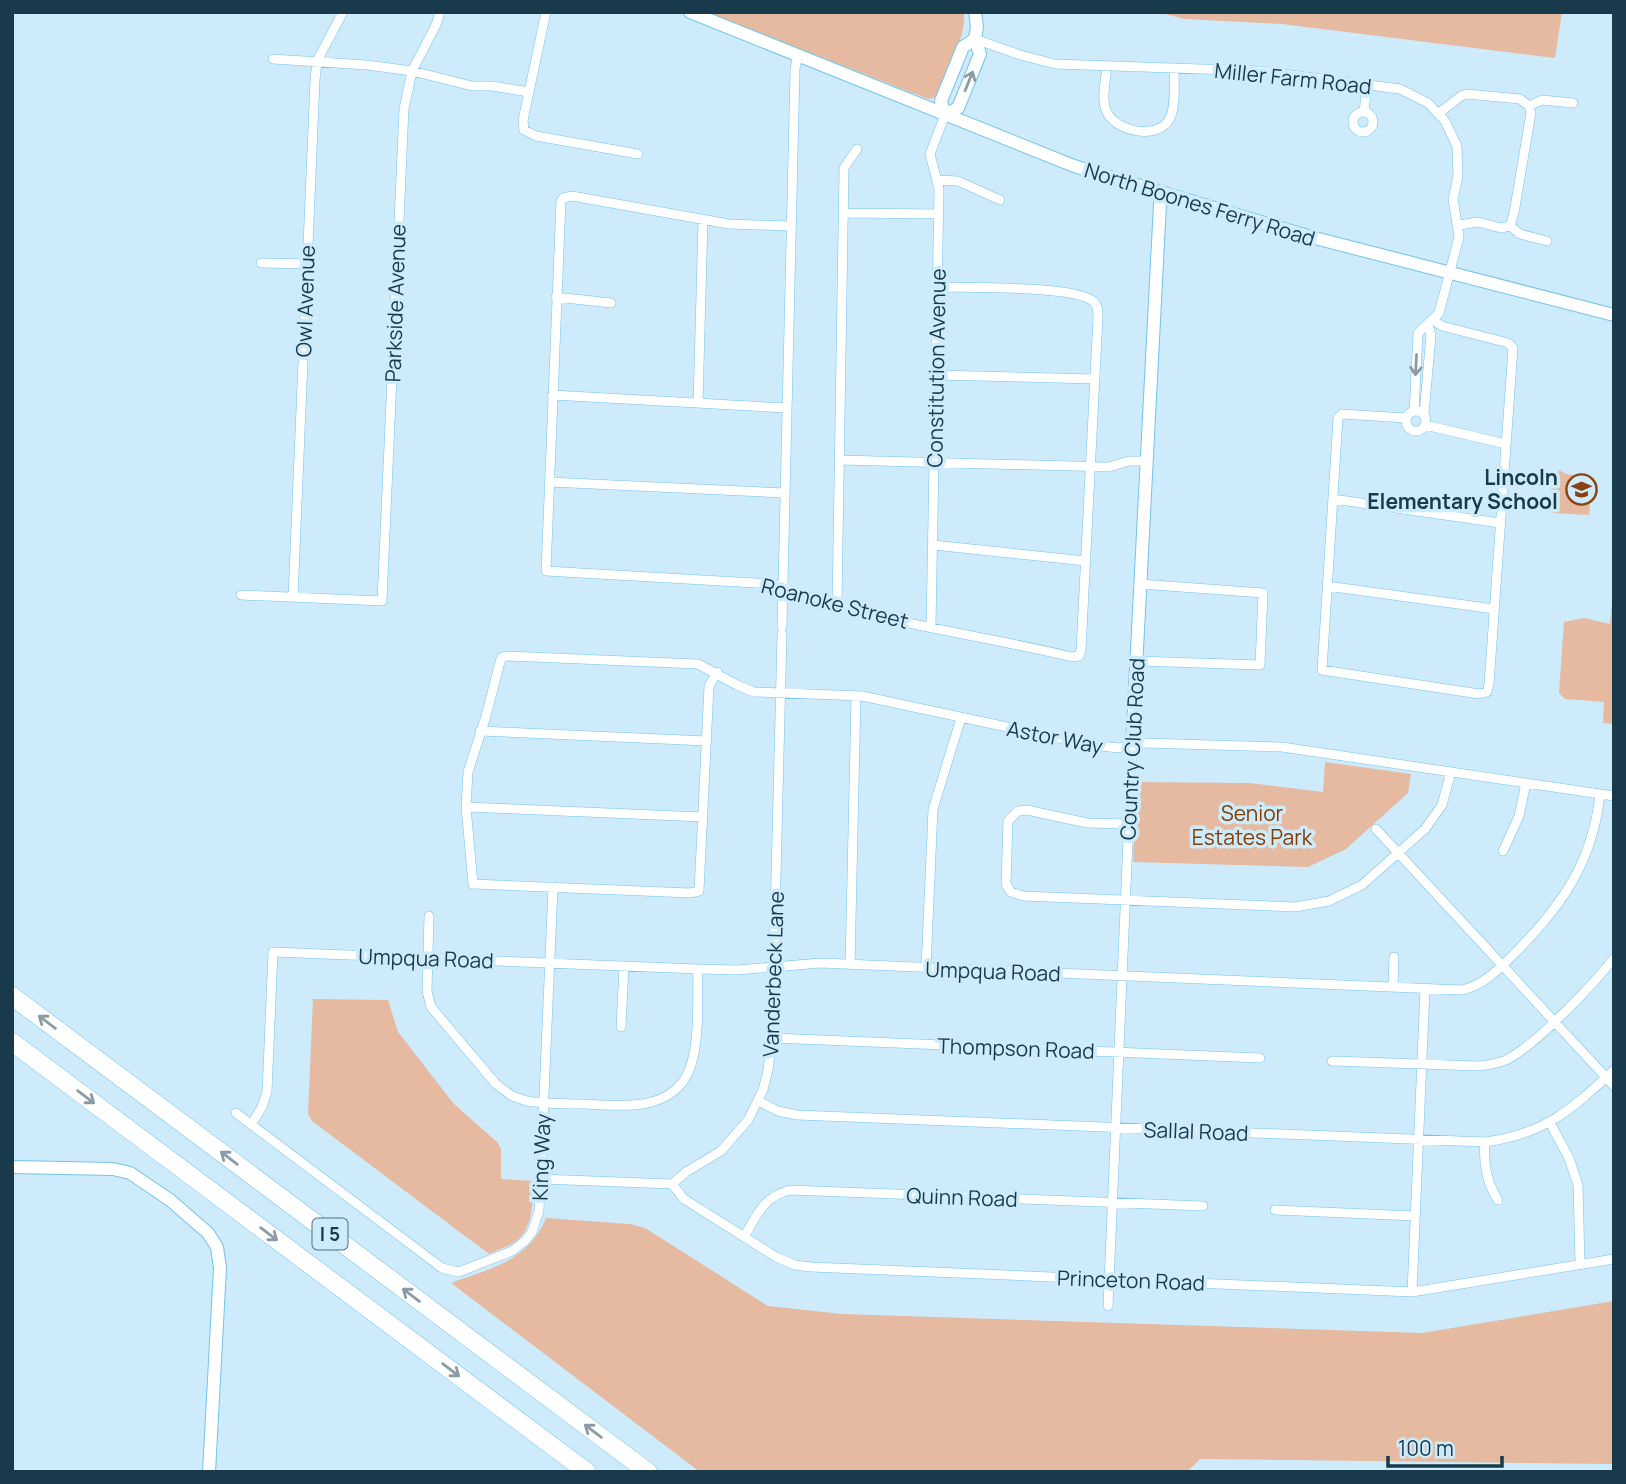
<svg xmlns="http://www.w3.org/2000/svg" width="1626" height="1484" viewBox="0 0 1626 1484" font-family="Manrope,sans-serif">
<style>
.green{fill:#e5baa1}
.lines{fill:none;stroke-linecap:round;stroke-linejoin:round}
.minor-casing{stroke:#74c3eb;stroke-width:10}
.tertiary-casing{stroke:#74c3eb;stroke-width:14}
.secondary-casing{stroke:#74c3eb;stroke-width:14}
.motorway-casing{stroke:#74c3eb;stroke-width:19}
.minor{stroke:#fff;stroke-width:9}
.tertiary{stroke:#fff;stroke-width:12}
.secondary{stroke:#fff;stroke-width:12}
.motorway{stroke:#fff;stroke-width:18}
.oneway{stroke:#8c9ca4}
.labels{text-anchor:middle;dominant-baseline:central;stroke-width:7;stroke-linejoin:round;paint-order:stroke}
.shield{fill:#cdebfb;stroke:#4e6f7f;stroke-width:2}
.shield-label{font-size:19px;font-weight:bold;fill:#183a4a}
.street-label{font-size:21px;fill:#183a4a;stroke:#cdebfb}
.poi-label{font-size:21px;font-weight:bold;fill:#183a4a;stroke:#cdebfb;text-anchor:end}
.park-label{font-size:21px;fill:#843c00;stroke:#cdebfb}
</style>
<rect width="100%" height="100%" fill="#cdebfb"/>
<!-- green -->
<path class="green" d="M706 12H964C966 39 947 68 938 93L934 98 928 99Z
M1157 12H1562L1555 58 1282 24 1185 19Z
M1559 470 1566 474 1589 477 1587 500 1590 504 1589 515 1552 513 1550 511 1552 481 1556 478Z
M1612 601H1614V724L1603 723 1604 702 1565 699 1559 693 1564 622 1584 618 1610 624Z
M1325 762 1411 774 1408 793 1346 849 1308 867 1133 862 1136 782 1250 783 1323 792Z
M313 999 388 1000 398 1032 454 1104 497 1142 501 1149V1179L534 1181C532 1201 534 1228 516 1241 508 1247 497 1250 489 1254L312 1121 308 1114Z
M546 1218 630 1224 645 1228 768 1306 842 1314 1422 1333 1614 1301V1464L1200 1459 1187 1472H700L451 1283C491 1268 529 1261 546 1218Z"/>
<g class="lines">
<defs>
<path id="minor" d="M546 12 523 120 524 130 536 136 638 154
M975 39 1020 55 1055 64 1259 71 1400 89 1428 103 1445 121 1457 146 1458 176 1453 199 1459 237 1439 313 1418 333 1414 411
M273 59 367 65 412 71 472 86H492L529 92
M1107 66C1106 79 1101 98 1106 110 1114 132 1159 141 1170 118 1176 105 1174 83 1174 68
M1364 112 1367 85
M1353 122a10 10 0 1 1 20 0a10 10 0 1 1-20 0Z
M1439 113 1461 96 1467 94 1520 99 1529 106 1542 100 1573 103
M937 180 958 181 1000 200
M844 213 939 214
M1459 225 1478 222 1501 228 1510 226
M789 226 729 224 572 196 563 198 561 201 546 571 773 584C868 622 973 633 1072 657L1079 656 1081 650 1098 317C1098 312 1098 306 1094 302 1077 285 965 288 938 287
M1510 226 1514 213 1531 113 1529 106
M1510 226 1520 234 1547 241
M261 263 307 264
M556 297 611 303
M936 375 1095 379
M552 395 786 408
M698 403 703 221
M1406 421a10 10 0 1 1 20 0a10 10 0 1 1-20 0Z
M1424 414 1431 335 1428 325
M1406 418 1342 414 1338 418 1322 670 1479 694 1487 692 1489 684 1513 348 1508 343 1442 326 1433 320
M1425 425 1506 444
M840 460 1109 467 1129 461H1147
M549 482 784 493
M1333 499 1500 523
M933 545 1086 561
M1327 586 1494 609
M241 595 382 601 404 109 412 71 436 25 440 12
M293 597 315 80 317 61 343 12
M837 606 844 168 857 149
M931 626 939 189 930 154 945 115
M782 627 795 69 798 55
M1136 661 1260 665 1263 593 1140 584
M717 672 709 686 699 891 690 893 473 884 466 807 468 772 486 716 500 662 502 657 506 656 698 664 737 685 754 692 862 696 1091 745 1119 748 1144 743 1282 747 1614 796
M480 731 707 741
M466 807 703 817
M1128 824 1087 823 1027 810 1018 811 1008 821 1006 884 1011 892 1023 896 1295 907 1329 901 1362 885 1425 829 1442 805 1451 772
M1376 829 1614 1086
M1503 851 1519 816 1526 783
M429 916 427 991 431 1007 496 1084 512 1096 527 1101C546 1104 566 1104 586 1104 625 1106 676 1112 691 1065 700 1038 697 998 698 969
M850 965 856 696
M926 968 933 809 961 718
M1393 987 1394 957
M621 1027 624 966
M772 1038 1260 1058
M1332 1061 1479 1066C1488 1065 1497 1064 1506 1060 1535 1046 1593 985 1614 958
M758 1101 778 1111 797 1115 1485 1142C1545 1134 1571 1110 1614 1070
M236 1113 442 1268 459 1272 512 1251 525 1241 532 1232 539 1211 553 887
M1550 1123 1569 1158 1578 1185 1580 1263
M251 1125 262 1107 267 1092 273 952 698 969 737 970 820 963 1462 990C1484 985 1500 968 1515 953 1562 906 1593 861 1600 794
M1485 1142C1483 1162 1487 1184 1498 1200
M541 1179 672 1184 686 1172 721 1151 748 1120 763 1090 768 1070 772 1038 782 634
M672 1184 684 1199 776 1257 795 1265 811 1267 1412 1292 1614 1259
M1275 1210 1415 1216
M744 1237C757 1215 763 1197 790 1190L1203 1206
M1412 1292 1425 989
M1108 1306 1132 746"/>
<path id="tertiary" d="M975 12 977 27 975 39 980 54 958 108 945 115 941 101 963 47 975 39
M1132 746 1160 204 1163 194"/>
<path id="secondary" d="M690 12 1074 166 1311 237 1614 315
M12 1167 113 1169 130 1173 170 1200 208 1233 217 1247 220 1268 209 1472"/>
<path id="motorway" d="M12 996 648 1472
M12 1042 587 1472"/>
</defs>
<!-- minor casing -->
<use href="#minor" class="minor-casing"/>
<!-- tertiary casing -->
<use href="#tertiary" class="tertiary-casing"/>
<!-- secondary casing -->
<use href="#secondary" class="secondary-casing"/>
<!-- motorway casing -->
<use href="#motorway" class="motorway-casing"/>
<!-- minor -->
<use href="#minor" class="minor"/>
<!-- tertiary -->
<use href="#tertiary" class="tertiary"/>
<!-- secondary -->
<use href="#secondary" class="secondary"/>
<!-- motorway -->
<use href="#motorway" class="motorway"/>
</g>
<!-- one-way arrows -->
<defs><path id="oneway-shaft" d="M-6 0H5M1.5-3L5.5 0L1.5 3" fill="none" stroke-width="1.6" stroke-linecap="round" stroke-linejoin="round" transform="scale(1.75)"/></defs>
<g class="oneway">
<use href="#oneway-shaft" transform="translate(969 81) rotate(-68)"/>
<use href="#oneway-shaft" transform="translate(1416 365) rotate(93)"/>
<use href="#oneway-shaft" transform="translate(47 1022) rotate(-143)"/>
<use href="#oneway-shaft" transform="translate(86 1097) rotate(37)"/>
<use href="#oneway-shaft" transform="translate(229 1158) rotate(-143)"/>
<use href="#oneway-shaft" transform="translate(269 1234) rotate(37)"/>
<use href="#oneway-shaft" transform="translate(411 1295) rotate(-143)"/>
<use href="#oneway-shaft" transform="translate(451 1370) rotate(37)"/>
<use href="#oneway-shaft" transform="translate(593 1431) rotate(-143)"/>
</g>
<!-- icons -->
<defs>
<symbol id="school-ring" viewBox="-11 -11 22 22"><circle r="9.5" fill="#cdebfb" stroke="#864313" stroke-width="1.5"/><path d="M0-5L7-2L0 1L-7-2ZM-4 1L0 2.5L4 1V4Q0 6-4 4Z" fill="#864313"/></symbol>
</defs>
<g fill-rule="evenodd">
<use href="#school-ring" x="1564" y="472" width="35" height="35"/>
</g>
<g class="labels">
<!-- shield labels -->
<rect class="shield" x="312.5" y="1218.5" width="35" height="31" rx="5"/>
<g class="shield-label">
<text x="330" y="1234">I 5</text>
</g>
<!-- street labels -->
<g class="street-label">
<text transform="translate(1293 78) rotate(6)">Miller Farm Road</text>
<text transform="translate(1200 204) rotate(17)">North Boones Ferry Road</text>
<text transform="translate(305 301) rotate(-88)">Owl Avenue</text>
<text transform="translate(395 303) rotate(-88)">Parkside Avenue</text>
<text transform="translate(936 368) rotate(-89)">Constitution Avenue</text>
<text transform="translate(835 603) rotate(14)">Roanoke Street</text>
<text transform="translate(1055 737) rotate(11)">Astor Way</text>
<text transform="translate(1132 749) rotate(-87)">Country Club Road</text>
<text transform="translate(426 958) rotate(2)">Umpqua Road</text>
<text transform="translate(993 971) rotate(2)">Umpqua Road</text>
<text transform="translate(773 974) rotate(-88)">Vanderbeck Lane</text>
<text transform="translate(1016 1048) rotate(2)">Thompson Road</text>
<text transform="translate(1196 1131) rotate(2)">Sallal Road</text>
<text transform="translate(541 1157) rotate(-88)">King Way</text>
<text transform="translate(962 1197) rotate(2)">Quinn Road</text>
<text transform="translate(1131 1280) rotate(2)">Princeton Road</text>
</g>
<!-- poi labels -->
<g class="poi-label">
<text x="1558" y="477">Lincoln<tspan x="1558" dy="24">Elementary School</tspan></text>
</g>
<!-- park labels -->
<g class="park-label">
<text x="1252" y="813">Senior<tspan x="1252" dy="24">Estates Park</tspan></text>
</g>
</g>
<!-- border -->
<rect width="1626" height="1484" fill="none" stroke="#183a4a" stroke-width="28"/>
<!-- scale -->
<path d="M1388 1456v10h114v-10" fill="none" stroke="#183a4a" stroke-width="3.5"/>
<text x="1398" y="1456" font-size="21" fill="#183a4a" stroke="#cdebfb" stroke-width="5" paint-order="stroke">100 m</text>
</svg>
